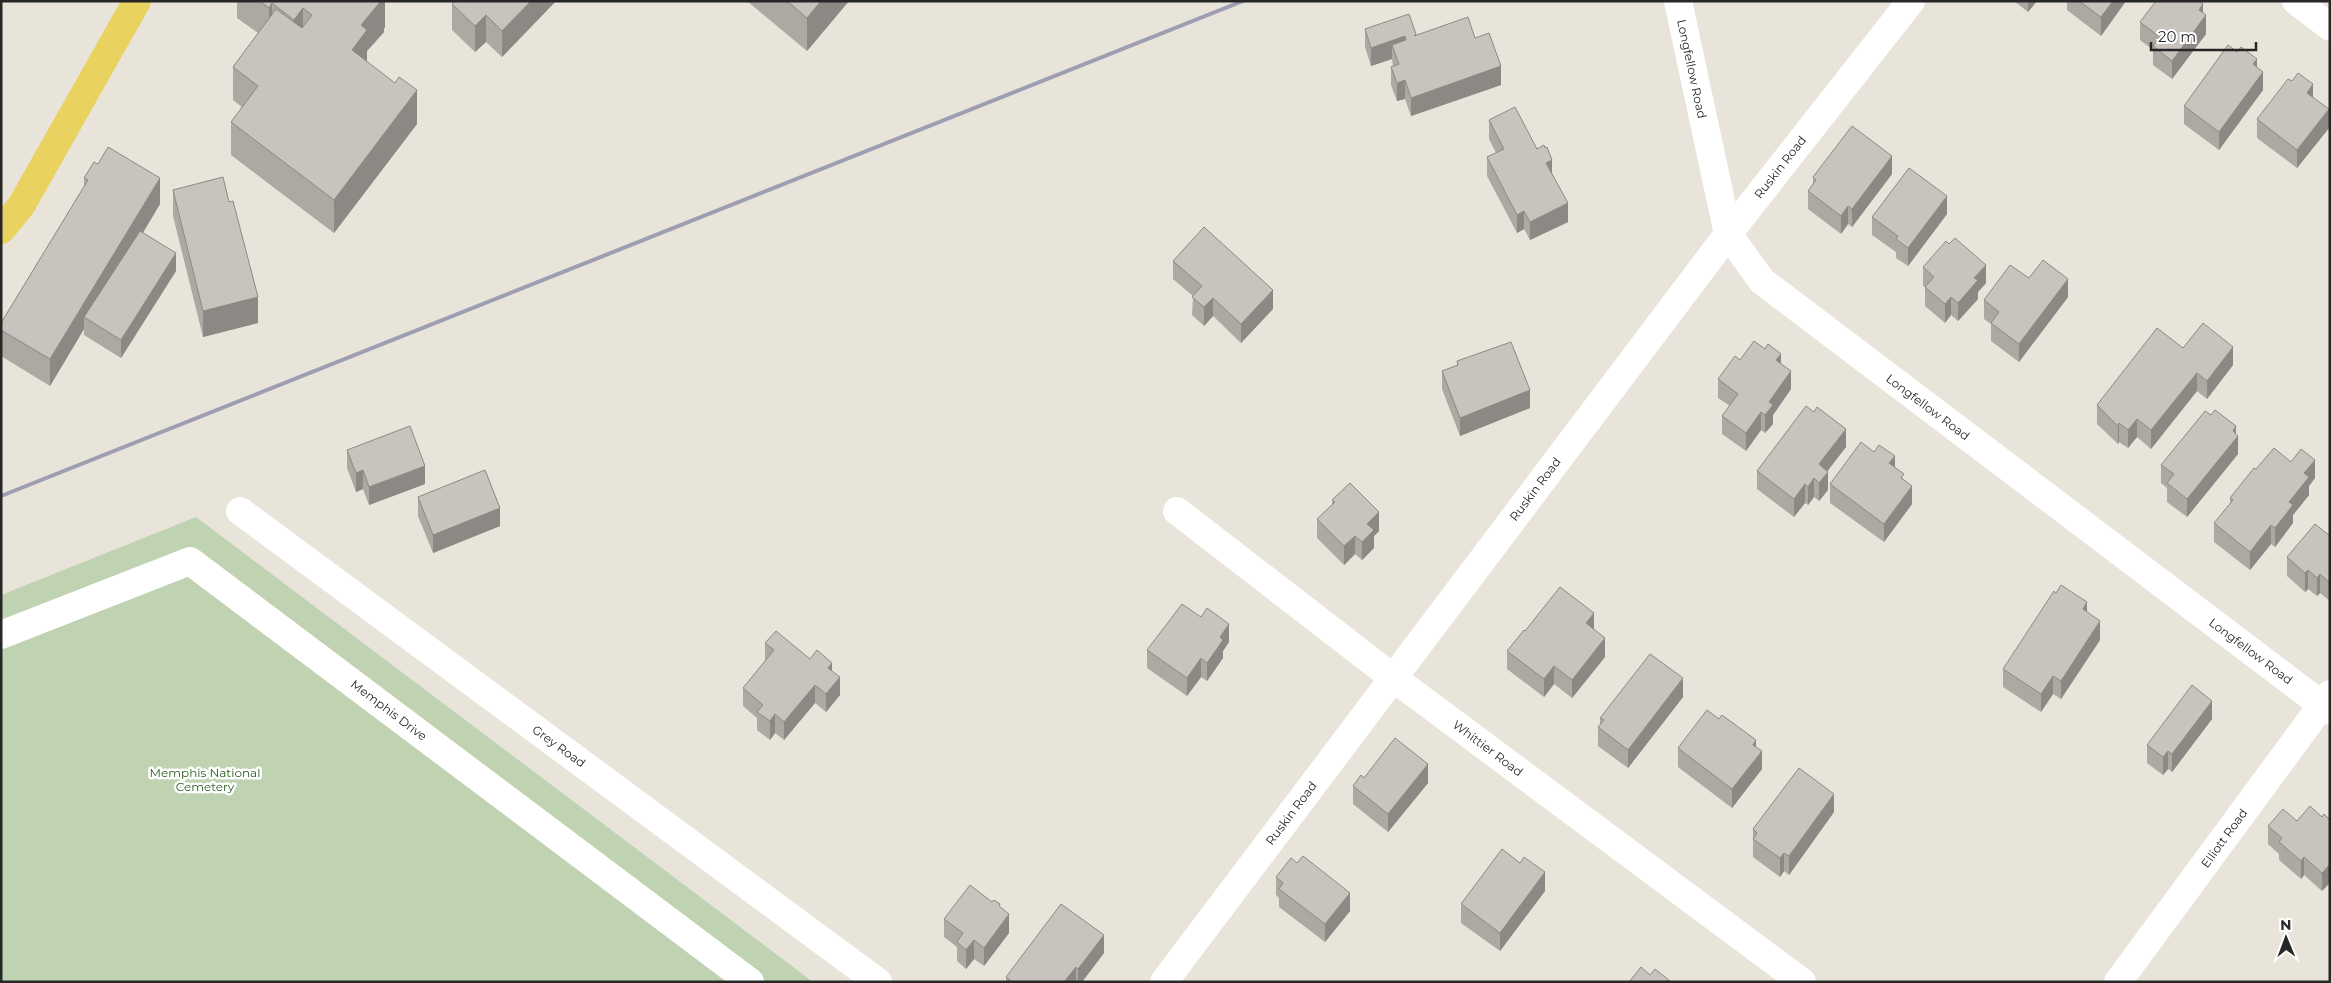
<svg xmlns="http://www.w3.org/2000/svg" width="2331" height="983" viewBox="0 0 2331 983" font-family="Montserrat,sans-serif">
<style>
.cemetery{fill:#bfd2b2}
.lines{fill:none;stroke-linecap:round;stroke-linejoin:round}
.minor{stroke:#fff;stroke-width:28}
.major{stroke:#e9d25f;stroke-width:28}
.rail{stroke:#9d9eb1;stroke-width:4}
.wall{fill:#aca8a2}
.shaded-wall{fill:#8c8884}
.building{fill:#c8c3bc;stroke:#8c8884}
.labels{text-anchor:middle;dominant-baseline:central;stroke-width:5;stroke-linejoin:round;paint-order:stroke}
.street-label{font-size:12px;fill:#272727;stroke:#fff}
.park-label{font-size:12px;fill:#265f1d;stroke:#fff}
</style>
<rect width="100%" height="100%" fill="#e9e4d9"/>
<!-- cemetery -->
<path class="cemetery" d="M196 517 813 982H1V595Z"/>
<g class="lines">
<!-- minor -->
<path class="minor" d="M1678 1 1728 234 1762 281 2330 711
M2296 1 2330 27
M240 511 878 982
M1177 511 1392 677 1802 982
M1 635 190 561 750 982
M1164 982 1728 234 1911 1
M2118 982 2330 694"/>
<!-- major -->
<path class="major" d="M1 230 21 206 137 1"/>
<!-- rail -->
<path class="rail" d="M1 496 1243 1"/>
</g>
<!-- wall -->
<path class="wall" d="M237 1H385V27L384 29V32L367 51V61L417 124 334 233 231 155V122L242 107 233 100V67L258 33 237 18Z
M556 1 502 57 486 42 475 52 452 30V4Z
M747 1H849L807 51Z
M2014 1H2037L2028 12Z
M2067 1H2126L2101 36 2067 10Z
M2203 13 2206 34 2172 79 2153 65V50L2140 40V22Z
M1365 29 1416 36 1475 38 1501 85 1411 116 1405 99 1397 101 1391 85V67L1393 66 1392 59 1371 66 1365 47Z
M2257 68 2263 90 2219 150 2184 124V106Z
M2313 97 2329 128 2297 168 2257 138V119Z
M1489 120 1537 149 1545 148 1552 174 1568 222 1530 240 1524 229 1517 233 1487 176V157L1496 153 1489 139Z
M1892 174 1852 227 1848 224 1841 234 1808 209V191L1813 185V177Z
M84 178 160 204 143 233 176 271 121 358 84 335V329L50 386 1 356V323L84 187Z
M173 190 229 202 258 323 203 337 173 216Z
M1947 214 1908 266 1896 258V252L1872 235V217Z
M1173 261 1273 309 1241 343 1213 316 1204 326 1192 315 1193 296 1173 279Z
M1923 267 1986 283 1978 292V299L1958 321 1951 315 1945 323 1925 306V287L1923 286Z
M2029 278 2068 297 2019 362 1991 341V324L1984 319V300Z
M2183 348 2233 365 2207 399 2197 391 2151 449 2137 437 2128 448 2119 442 2118 444 2097 424V405Z
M1740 360 1781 364 1791 389 1773 415V424L1765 433 1761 430 1746 451 1722 434V416L1730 406 1718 398V379Z
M1457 361 1530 408 1460 436 1442 389V371L1457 365Z
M2236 434 2238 454 2187 517 2167 502V488L2161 483V465Z
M1846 447 1827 471 1828 490 1819 501 1814 497 1808 505 1805 503 1794 517 1757 489V471Z
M347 450 425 484 369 505 363 489 356 492 347 468Z
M2291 462 2315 478 2309 486V495L2293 515V523L2275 547 2271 544 2250 570 2214 542V523L2230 504V498L2256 469Z
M1895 467 1904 480 1912 504 1884 542 1830 503V484Z
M418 497 500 526 433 553 418 516Z
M1332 500 1379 531 1374 536V548L1362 560 1355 554 1344 565 1317 538V519L1332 505Z
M2330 536V601L2320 593 2317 596 2308 589 2305 592 2287 576V557Z
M2087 613 2100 640 2061 699 2053 694 2041 712 2003 687V669Z
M1594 630 1605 657 1572 698 1554 684 1544 697 1507 669V651L1525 631Z
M1229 642 1223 651V658L1207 681 1201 677 1187 696 1147 668V650Z
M765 643 810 659 832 671 840 695 826 712 815 703 784 740 775 733 770 740 757 730V718L743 706V688L765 661Z
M1683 697 1628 768 1598 746V727L1600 725V718Z
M2212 719 2172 772 2168 769 2163 775 2147 763V745Z
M1756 747 1762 769 1732 808 1678 767V748Z
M1364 778 1428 783 1388 832 1353 804V786Z
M1834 812 1789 875 1784 871 1780 877 1753 857V829Z
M2324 814 2322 891 2304 875 2301 879 2279 860V854L2268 844V826L2322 817Z
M1276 877 1350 911 1325 942 1279 907V898L1276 895Z
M1545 891 1500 951 1461 923V904Z
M992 902 1000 908 1009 933 984 966 974 959 966 969 957 961V947L944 937V919Z
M1104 953 1082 982H1006V977Z"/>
<!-- shaded-wall -->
<path class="shaded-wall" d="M381 1H385V27L384 29V32L367 51V63L352 50 361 25Z
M531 1H556L502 57V31Z
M821 1H849L807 51V18Z
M2028 1H2037L2028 12Z
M2113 1H2126L2101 36V17Z
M272 3V36L269 41V8Z
M2203 4V19L2206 15V34L2172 79V61L2199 10Z
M303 8V41L294 53V20Z
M486 15V42L475 52V26Z
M1405 36V55L1392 45V59L1371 66V48Z
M2257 59V77L2253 64Z
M1501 66V85L1411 116V98Z
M2263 72V90L2219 150V132Z
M1405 80V99L1397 101V83Z
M2313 84V103L2307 93Z
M417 90V124L334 233V200Z
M2329 109V128L2297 168V150Z
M1892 156V174L1852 227V209Z
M1552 160V178L1546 163Z
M160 178V204L90 320 84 317V329L50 386V359Z
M1947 196V214L1908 266V248Z
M1568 203V222L1530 240V222Z
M1848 206V224L1841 234V216Z
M1524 211V229L1517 233V215Z
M176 253V271L121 358V340Z
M1986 265V283L1978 292V299L1958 321V303L1974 278Z
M2068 279V297L2019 362V344Z
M1273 290V309L1241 343V324Z
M258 297V323L203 337V311Z
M1951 297V315L1945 323V304Z
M1213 298V316L1204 326V307Z
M2233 347V365L2207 399V381Z
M1781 354V372L1776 360Z
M1791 371V389L1773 415V424L1765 433V415L1769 402Z
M2197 373V391L2151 449V430Z
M1530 390V408L1460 436V418Z
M1761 412V430L1746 451V433Z
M2137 419V437L2128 448V430Z
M2119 423V442L2118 444V426Z
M2236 426V438L2238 436V454L2187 517V499Z
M1846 429V447L1819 482V464Z
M1895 456V474L1889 463Z
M2315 460V478L2309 486V495L2293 515V523L2275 547V528L2304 473Z
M425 466V484L369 505V487Z
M363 470V489L356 492V473Z
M1828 472V490L1819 501V483Z
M1814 478V497L1808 505V487Z
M1805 484V503L1794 517V499Z
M1912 486V504L1884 542V524Z
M500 508V526L433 553V535Z
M1379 512V531L1374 536V548L1362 560V542L1367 524Z
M2271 525V544L2250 570V552Z
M1355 536V554L1344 565V546Z
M2308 570V589L2305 592V573Z
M2320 574V593L2317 596V578Z
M2087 602V620L2083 609Z
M1594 613V632L1586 623Z
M2100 621V640L2061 699V681Z
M1229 624V642L1223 651V658L1207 681V663L1220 637Z
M1605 638V657L1572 698V680Z
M1201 658V677L1187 696V678Z
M832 663V681L828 668Z
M1554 666V684L1544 697V679Z
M2053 676V694L2041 712V694Z
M840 677V695L826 712V694Z
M1683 678V697L1628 768V750Z
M815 685V703L784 740V722Z
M2212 701V719L2172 772V754Z
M775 714V733L770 740V721Z
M1756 740V758L1762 751V769L1732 808V789L1753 745Z
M2168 751V769L2163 775V757Z
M1428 764V783L1388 832V814Z
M1834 794V812L1789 875V856Z
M1784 853V871L1780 877V858Z
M2304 857V875L2301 879V861Z
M2330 864V883L2322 891V873Z
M1545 872V891L1500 951V933Z
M1350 893V911L1325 942V924Z
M1009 914V933L984 966V948Z
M1104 935V953L1082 982H1078V969Z
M974 940V959L966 969V950Z
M1076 967V982H1064Z"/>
<!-- building -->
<path class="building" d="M259 1H381L361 25 367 30 352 50 395 83 399 77 417 90 334 200 231 122 258 86 233 67 276 9 302 28 312 15 303 8 294 20 272 3 269 8Z
M455 1H531L502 31 486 15 475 26 452 4Z
M787 1H821L807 18Z
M2079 1H2113L2101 17Z
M2156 1H2199L2203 4 2199 10 2206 15 2172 61 2153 46 2160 37 2140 22Z
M1409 14 1416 34 1414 36 1468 17 1475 38 1489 33 1501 66 1411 98 1405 80 1397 83 1391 67 1399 64 1392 45 1406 40 1405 36 1371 48 1365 29Z
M2228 45 2237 52 2241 47 2257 59 2253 64 2263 72 2219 132 2184 106Z
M2298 73 2313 84 2307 93 2329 109 2297 150 2257 119 2288 79 2292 81Z
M1515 107 1537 149 1544 145 1545 148 1547 147 1552 160 1546 163 1568 203 1530 222 1524 211 1517 215 1487 157 1504 149 1489 120Z
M1852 126 1892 156 1852 209 1848 206 1841 216 1808 191 1816 180 1813 177Z
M108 147 160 178 50 359 1 330V323L88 180 84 178 94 162 98 164Z
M1909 168 1947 196 1908 248 1896 239 1898 236 1872 217Z
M223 177 229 202 233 201 258 297 203 311 173 190Z
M1204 227 1273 290 1241 324 1213 298 1204 307 1192 297 1202 286 1173 261Z
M140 231 176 253 121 340 84 317Z
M1955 238 1986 265 1974 278 1978 280 1958 303 1951 297 1945 304 1925 287 1934 277 1923 267 1946 241 1949 244Z
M2043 260 2068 279 2019 344 1991 323 1999 312 1984 300 2010 265 2029 278Z
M2203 323 2233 347 2207 381 2197 373 2151 430 2137 419 2128 430 2119 423 2118 426 2097 405 2157 328 2183 348Z
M1754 341 1765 349 1768 344 1781 354 1776 360 1791 371 1769 402 1773 405 1765 415 1761 412 1746 433 1722 416 1738 394 1718 379 1735 356 1740 360Z
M1511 342 1530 390 1460 418 1442 371 1458 365 1457 361Z
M1806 406 1814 412 1817 407 1846 429 1819 464 1828 472 1819 483 1814 478 1808 487 1805 484 1794 499 1757 471Z
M2215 410 2236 426 2233 431 2238 436 2187 499 2167 483 2174 474 2161 465 2205 411 2211 415Z
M410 426 425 466 369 487 363 470 356 473 347 450Z
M1861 442 1874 452 1879 445 1895 456 1889 463 1904 474 1901 478 1912 486 1884 524 1830 484Z
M2274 448 2291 462 2301 449 2315 460 2304 473 2309 477 2289 502 2293 505 2275 528 2271 525 2250 552 2214 523 2233 500 2230 498 2254 468 2256 469Z
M485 470 500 508 433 535 418 497Z
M1350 483 1379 512 1367 524 1374 530 1362 542 1355 536 1344 546 1317 519 1335 502 1332 500Z
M2315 524 2330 536V583L2320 574 2317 578 2308 570 2305 573 2287 557Z
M2061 585 2087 602 2083 609 2100 621 2061 681 2053 676 2041 694 2003 669 2054 591 2056 593Z
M1560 587 1594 613 1586 623 1605 638 1572 680 1554 666 1544 679 1507 651 1524 630 1525 631Z
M1182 604 1201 617 1207 608 1229 624 1220 637 1223 640 1207 663 1201 658 1187 678 1147 650Z
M776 631 810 659 817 650 832 663 828 668 840 677 826 694 815 685 784 722 775 714 770 721 757 712 763 705 743 688 774 650 765 643Z
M1650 654 1683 678 1628 750 1598 727 1604 720 1600 718Z
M2192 685 2212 701 2172 754 2168 751 2163 757 2147 745Z
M1707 710 1719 719 1722 715 1756 740 1753 745 1762 751 1732 789 1678 748Z
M1395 738 1428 764 1388 814 1353 786 1361 775 1364 778Z
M1799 768 1834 794 1789 856 1784 853 1780 858 1753 839 1757 833 1753 829Z
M2310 806 2322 817 2324 814 2330 820V864L2322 873 2304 857 2301 861 2279 842 2282 838 2268 826 2283 809 2297 821Z
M1502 849 1520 863 1524 857 1545 872 1500 933 1461 904Z
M1303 856 1350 893 1325 924 1279 889 1283 883 1276 877 1291 858 1297 863Z
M970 885 992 902 994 900 1000 904 999 906 1009 914 984 948 974 940 966 950 957 942 963 933 944 919Z
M1061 904 1104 935 1078 969 1076 967 1064 982H1008L1010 980 1006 977Z
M1641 967 1650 975 1655 969 1670 981 1629 982Z"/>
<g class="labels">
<!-- street labels -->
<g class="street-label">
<text transform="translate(1692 69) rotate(78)">Longfellow Road</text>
<text transform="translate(1780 167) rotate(-52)">Ruskin Road</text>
<text transform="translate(1928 407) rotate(37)">Longfellow Road</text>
<text transform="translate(1535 489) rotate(-53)">Ruskin Road</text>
<text transform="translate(2251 651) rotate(37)">Longfellow Road</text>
<text transform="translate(389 710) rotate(37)">Memphis Drive</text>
<text transform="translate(559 746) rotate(36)">Grey Road</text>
<text transform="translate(1488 748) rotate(37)">Whittier Road</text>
<text transform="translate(1291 813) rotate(-53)">Ruskin Road</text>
<text transform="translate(2224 838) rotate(-54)">Elliott Road</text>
</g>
<!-- park labels -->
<g class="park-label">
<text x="205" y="772">Memphis National<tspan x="205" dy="14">Cemetery</tspan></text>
</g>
</g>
<!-- border -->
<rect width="2331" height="983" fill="none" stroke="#272727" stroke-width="5"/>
<!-- north arrow -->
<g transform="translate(2286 938) rotate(359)" stroke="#ffffff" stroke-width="4" paint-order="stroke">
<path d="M0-4L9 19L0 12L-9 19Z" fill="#272727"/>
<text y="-8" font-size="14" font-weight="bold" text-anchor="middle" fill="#272727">N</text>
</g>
<!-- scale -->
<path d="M2151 42v8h105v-8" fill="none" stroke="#272727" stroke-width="2.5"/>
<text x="2158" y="42" font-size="15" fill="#272727" stroke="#ffffff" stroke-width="4" paint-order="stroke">20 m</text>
</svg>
